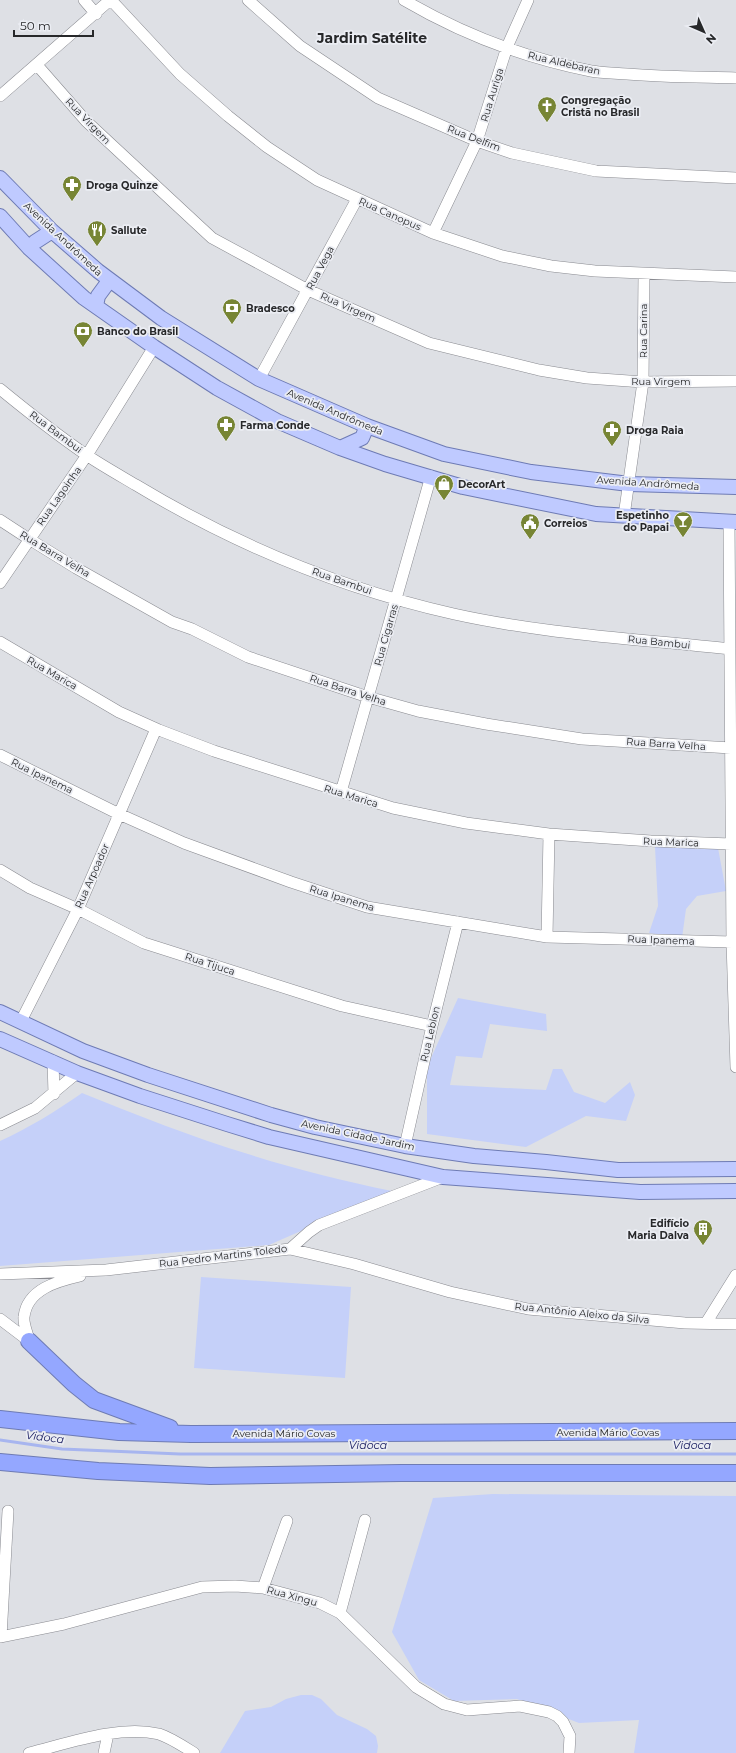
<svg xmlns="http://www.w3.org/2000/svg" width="736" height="1753" viewBox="0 0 736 1753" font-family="Montserrat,sans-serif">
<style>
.green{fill:#c5d0f9}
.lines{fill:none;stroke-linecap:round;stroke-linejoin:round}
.stream{stroke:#a7b5ef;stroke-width:3}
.minor-casing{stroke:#898a90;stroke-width:12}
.major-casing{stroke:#6e7bb4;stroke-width:16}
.highway-casing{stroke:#6e7bb4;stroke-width:18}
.minor{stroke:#fff;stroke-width:11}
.major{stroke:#bfcaff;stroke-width:14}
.highway{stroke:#94a7ff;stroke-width:16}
.labels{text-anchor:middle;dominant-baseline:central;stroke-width:3.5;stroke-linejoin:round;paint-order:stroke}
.street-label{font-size:10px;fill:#27282a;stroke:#ebedf3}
.poi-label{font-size:10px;font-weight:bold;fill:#27282a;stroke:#ebedf3;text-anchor:start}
.water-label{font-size:11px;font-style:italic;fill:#1c2062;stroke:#ebedf3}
.district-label{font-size:14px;font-weight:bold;fill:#27282a;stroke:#ebedf3}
</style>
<rect width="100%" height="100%" fill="#dee0e5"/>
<!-- green -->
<path class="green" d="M655 847 718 848 726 891 697 896 686 909 682 938 649 933 658 906Z
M458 998 546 1014 547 1031 490 1024 482 1058 456 1056 450 1085 546 1090 553 1069H562L574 1092 605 1103 630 1082 635 1095 626 1121 586 1116 526 1147 427 1134V1067Z
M82 1093C137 1115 192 1137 248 1154 295 1169 344 1181 392 1191L269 1245 0 1266V1141C29 1128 56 1111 82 1093Z
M201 1277 351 1287 345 1378 194 1368Z
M493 1494 736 1496V1753H634L639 1720 579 1723 517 1699 454 1701 419 1680 392 1632 433 1498Z
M301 1695H312L321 1699 337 1715 367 1729 376 1736 378 1746 377 1753H220L245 1711 271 1707 286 1699Z"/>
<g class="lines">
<!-- stream -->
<path class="stream" d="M0 1440 62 1449 180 1454H736"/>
<defs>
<path id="minor" d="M84 0 96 14
M111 0 180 74 228 116 267 147 317 180 433 233 502 256 551 266 595 271 736 277
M248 0 300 46 378 98 477 141 512 153 596 171 736 178
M404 0C462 34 525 58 591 71 602 73 615 73 627 74 663 77 700 77 736 78
M37 65 86 121 212 238 308 290 429 343 539 370 587 378 643 382 736 381
M0 96 110 0
M433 233 477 141 507 47 528 0
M259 379 357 199
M0 389C28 412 56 434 85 454 101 465 119 475 136 485 234 544 343 589 454 614 544 634 638 639 730 649
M624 516 643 382 644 274
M0 520 29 539 76 568 172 622 192 629 248 657 368 697 418 711 486 724 582 739 731 748
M729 522 732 942 736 1067
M0 583 87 455 154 347
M0 642 119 712 159 730 214 751 393 808 466 823 549 834 651 841 731 844
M0 755 119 814 184 843 291 882 367 907 547 937 732 942
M341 792 431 476
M0 870 30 888 78 909 144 943 342 1006 432 1026
M547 937 549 834
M21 1021 78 909 156 729
M53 1061 54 1094
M0 1125 35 1108 77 1073
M405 1146 432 1026 458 922
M290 1249 354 1264 450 1292 528 1309 685 1323 736 1324
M0 1274 106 1270 290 1249 309 1232 319 1225 443 1177
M0 1319 29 1341
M706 1323 736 1275
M29 1341C28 1334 23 1324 24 1317 27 1289 58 1281 80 1276
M263 1588 287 1521
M340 1613 365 1520
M0 1637 64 1624 202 1587 235 1586 263 1588 320 1603 340 1613 416 1687 444 1704 467 1710 520 1706 549 1712 557 1716 563 1722 570 1736 569 1753
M1 1637 8 1511
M29 1753C69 1743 118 1725 159 1734 171 1738 183 1746 194 1753
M104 1753 108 1734"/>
<path id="major" d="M0 178 52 231 98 271 161 318 259 379 367 426 444 454 531 472 629 484 736 487
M0 216 29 248 84 298 154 347 217 388 277 421 340 448 385 464 463 487 596 514 736 522
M29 248 35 242 52 231
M96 306 98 296 109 281
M340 448 362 438 367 426
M0 1012 83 1051 148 1075 271 1115 315 1127 405 1146 474 1156 546 1162 618 1170 736 1169
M0 1039 77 1073 140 1096 227 1124 269 1137 443 1177 640 1192 736 1191"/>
<path id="highway" d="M29 1341 74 1384 94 1400 170 1428
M0 1419 119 1432 191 1434 736 1431
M0 1462 98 1471 210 1476 401 1473H736"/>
</defs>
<!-- minor casing -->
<use href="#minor" class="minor-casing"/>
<!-- major casing -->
<use href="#major" class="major-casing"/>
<!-- highway casing -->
<use href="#highway" class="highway-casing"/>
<!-- minor -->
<use href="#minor" class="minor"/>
<!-- major -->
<use href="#major" class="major"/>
<!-- highway -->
<use href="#highway" class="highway"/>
</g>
<!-- icons -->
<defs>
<symbol id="church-pin" viewBox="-11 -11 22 30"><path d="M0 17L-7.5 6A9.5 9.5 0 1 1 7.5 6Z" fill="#778534" stroke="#ebedf3"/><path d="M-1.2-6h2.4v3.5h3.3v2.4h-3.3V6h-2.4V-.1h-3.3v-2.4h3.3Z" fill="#fff"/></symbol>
<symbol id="pharmacy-pin" viewBox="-11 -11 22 30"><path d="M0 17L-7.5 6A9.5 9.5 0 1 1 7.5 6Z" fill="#778534" stroke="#ebedf3"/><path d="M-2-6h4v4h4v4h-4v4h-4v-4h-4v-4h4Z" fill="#fff"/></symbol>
<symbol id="restaurant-pin" viewBox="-11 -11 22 30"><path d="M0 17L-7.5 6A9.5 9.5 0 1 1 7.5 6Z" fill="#778534" stroke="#ebedf3"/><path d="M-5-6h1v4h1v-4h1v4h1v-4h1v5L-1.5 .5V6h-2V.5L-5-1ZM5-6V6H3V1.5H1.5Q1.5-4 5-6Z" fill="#fff"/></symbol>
<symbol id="bank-pin" viewBox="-11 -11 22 30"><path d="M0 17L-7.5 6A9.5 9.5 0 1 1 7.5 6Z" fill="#778534" stroke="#ebedf3"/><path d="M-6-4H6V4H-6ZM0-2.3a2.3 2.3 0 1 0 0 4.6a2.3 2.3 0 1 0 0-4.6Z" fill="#fff"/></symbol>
<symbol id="shop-pin" viewBox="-11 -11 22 30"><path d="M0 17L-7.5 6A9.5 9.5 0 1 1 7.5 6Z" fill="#778534" stroke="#ebedf3"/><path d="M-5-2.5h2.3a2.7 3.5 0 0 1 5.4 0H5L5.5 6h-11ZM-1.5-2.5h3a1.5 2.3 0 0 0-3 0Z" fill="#fff"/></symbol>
<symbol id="bar-pin" viewBox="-11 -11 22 30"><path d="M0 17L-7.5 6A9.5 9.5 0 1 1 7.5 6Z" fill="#778534" stroke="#ebedf3"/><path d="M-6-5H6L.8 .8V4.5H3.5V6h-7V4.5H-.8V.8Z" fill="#fff"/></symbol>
<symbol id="civic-pin" viewBox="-11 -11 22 30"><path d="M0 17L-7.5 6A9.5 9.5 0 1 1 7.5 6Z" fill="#778534" stroke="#ebedf3"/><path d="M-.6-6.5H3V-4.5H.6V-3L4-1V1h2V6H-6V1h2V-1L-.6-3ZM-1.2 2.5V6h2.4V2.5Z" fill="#fff"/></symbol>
<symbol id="building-pin" viewBox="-11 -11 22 30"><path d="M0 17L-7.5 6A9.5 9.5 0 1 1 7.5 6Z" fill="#778534" stroke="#ebedf3"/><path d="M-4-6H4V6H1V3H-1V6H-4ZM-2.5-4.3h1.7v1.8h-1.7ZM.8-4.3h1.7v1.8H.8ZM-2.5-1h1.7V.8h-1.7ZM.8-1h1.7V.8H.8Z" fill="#fff"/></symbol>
</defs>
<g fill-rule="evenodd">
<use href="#church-pin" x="536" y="95" width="22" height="30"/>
<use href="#pharmacy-pin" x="61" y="174" width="22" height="30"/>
<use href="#restaurant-pin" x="86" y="219" width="22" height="30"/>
<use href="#bank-pin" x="221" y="297" width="22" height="30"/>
<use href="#bank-pin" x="72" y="320" width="22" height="30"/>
<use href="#pharmacy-pin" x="215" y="414" width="22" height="30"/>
<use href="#pharmacy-pin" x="601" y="419" width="22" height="30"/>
<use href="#shop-pin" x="433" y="473" width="22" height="30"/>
<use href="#bar-pin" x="672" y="510" width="22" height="30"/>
<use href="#civic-pin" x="519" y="512" width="22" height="30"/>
<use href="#building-pin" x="692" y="1218" width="22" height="30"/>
</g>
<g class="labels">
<!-- street labels -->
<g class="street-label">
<text transform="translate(564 63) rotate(13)">Rua Aldebaran</text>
<text transform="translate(492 95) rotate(-73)">Rua Auriga</text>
<text transform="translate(88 121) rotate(46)">Rua Virgem</text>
<text transform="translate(474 138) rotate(21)">Rua Delfim</text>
<text transform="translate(390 214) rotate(24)">Rua Canopus</text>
<text transform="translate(63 239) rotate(43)">Avenida Andrômeda</text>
<text transform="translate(320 268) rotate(-62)">Rua Vega</text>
<text transform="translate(348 307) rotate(24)">Rua Virgem</text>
<text transform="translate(643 331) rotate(-90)">Rua Carina</text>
<text x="661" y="381">Rua Virgem</text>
<text transform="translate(335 412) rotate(23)">Avenida Andrômeda</text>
<text transform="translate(56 432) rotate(37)">Rua Bambui</text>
<text transform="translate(648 483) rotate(4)">Avenida Andrômeda</text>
<text transform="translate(59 496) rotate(-55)">Rua Lagoinha</text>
<text transform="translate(55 554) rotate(31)">Rua Barra Velha</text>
<text transform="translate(342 581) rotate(19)">Rua Bambui</text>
<text transform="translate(386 635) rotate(-74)">Rua Cigarras</text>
<text transform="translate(659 642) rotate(6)">Rua Bambui</text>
<text transform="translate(52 673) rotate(30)">Rua Marica</text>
<text transform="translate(348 690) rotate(18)">Rua Barra Velha</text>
<text transform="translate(666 744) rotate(4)">Rua Barra Velha</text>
<text transform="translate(42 776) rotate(26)">Rua Ipanema</text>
<text transform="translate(351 796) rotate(17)">Rua Marica</text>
<text transform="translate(671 842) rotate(2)">Rua Marica</text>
<text transform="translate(92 876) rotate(-66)">Rua Arpoador</text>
<text transform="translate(342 898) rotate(17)">Rua Ipanema</text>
<text transform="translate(661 940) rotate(2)">Rua Ipanema</text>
<text transform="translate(210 964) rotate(18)">Rua Tijuca</text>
<text transform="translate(430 1034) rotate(-77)">Rua Leblon</text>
<text transform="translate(358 1135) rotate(12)">Avenida Cidade Jardim</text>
<text transform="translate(223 1256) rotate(-7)">Rua Pedro Martins Toledo</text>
<text transform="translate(582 1313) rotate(6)">Rua Antônio Aleixo da Silva</text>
<text x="608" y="1432">Avenida Mário Covas</text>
<text x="284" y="1433">Avenida Mário Covas</text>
<text transform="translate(292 1596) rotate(15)">Rua Xingu</text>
</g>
<!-- poi labels -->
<g class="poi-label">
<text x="561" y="100">Congregação<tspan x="561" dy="12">Cristã no Brasil</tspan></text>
<text x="86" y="185">Droga Quinze</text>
<text x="111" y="230">Sallute</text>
<text x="246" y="308">Bradesco</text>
<text x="97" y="331">Banco do Brasil</text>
<text x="240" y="425">Farma Conde</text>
<text x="626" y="430">Droga Raia</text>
<text x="458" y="484">DecorArt</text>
<text x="669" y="515" text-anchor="end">Espetinho<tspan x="669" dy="12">do Papai</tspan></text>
<text x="544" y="523">Correios</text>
<text x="689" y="1223" text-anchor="end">Edifício<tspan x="689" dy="12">Maria Dalva</tspan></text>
</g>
<!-- water labels -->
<g class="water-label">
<text transform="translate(45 1437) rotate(7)">Vidoca</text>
<text x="368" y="1445">Vidoca</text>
<text x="692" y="1445">Vidoca</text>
</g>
<!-- district labels -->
<g class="district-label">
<text x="372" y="38">Jardim Satélite</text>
</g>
</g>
<!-- north arrow -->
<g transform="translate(704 32) rotate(135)" stroke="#ebedf3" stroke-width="3" paint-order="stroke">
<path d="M0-3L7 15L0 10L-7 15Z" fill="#27282a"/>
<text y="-6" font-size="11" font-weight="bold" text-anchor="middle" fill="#27282a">N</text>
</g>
<!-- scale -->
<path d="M14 30v6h79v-6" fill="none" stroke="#27282a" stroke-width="2"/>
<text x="20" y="30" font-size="12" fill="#27282a" stroke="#ebedf3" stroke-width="3" paint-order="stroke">50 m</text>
</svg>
